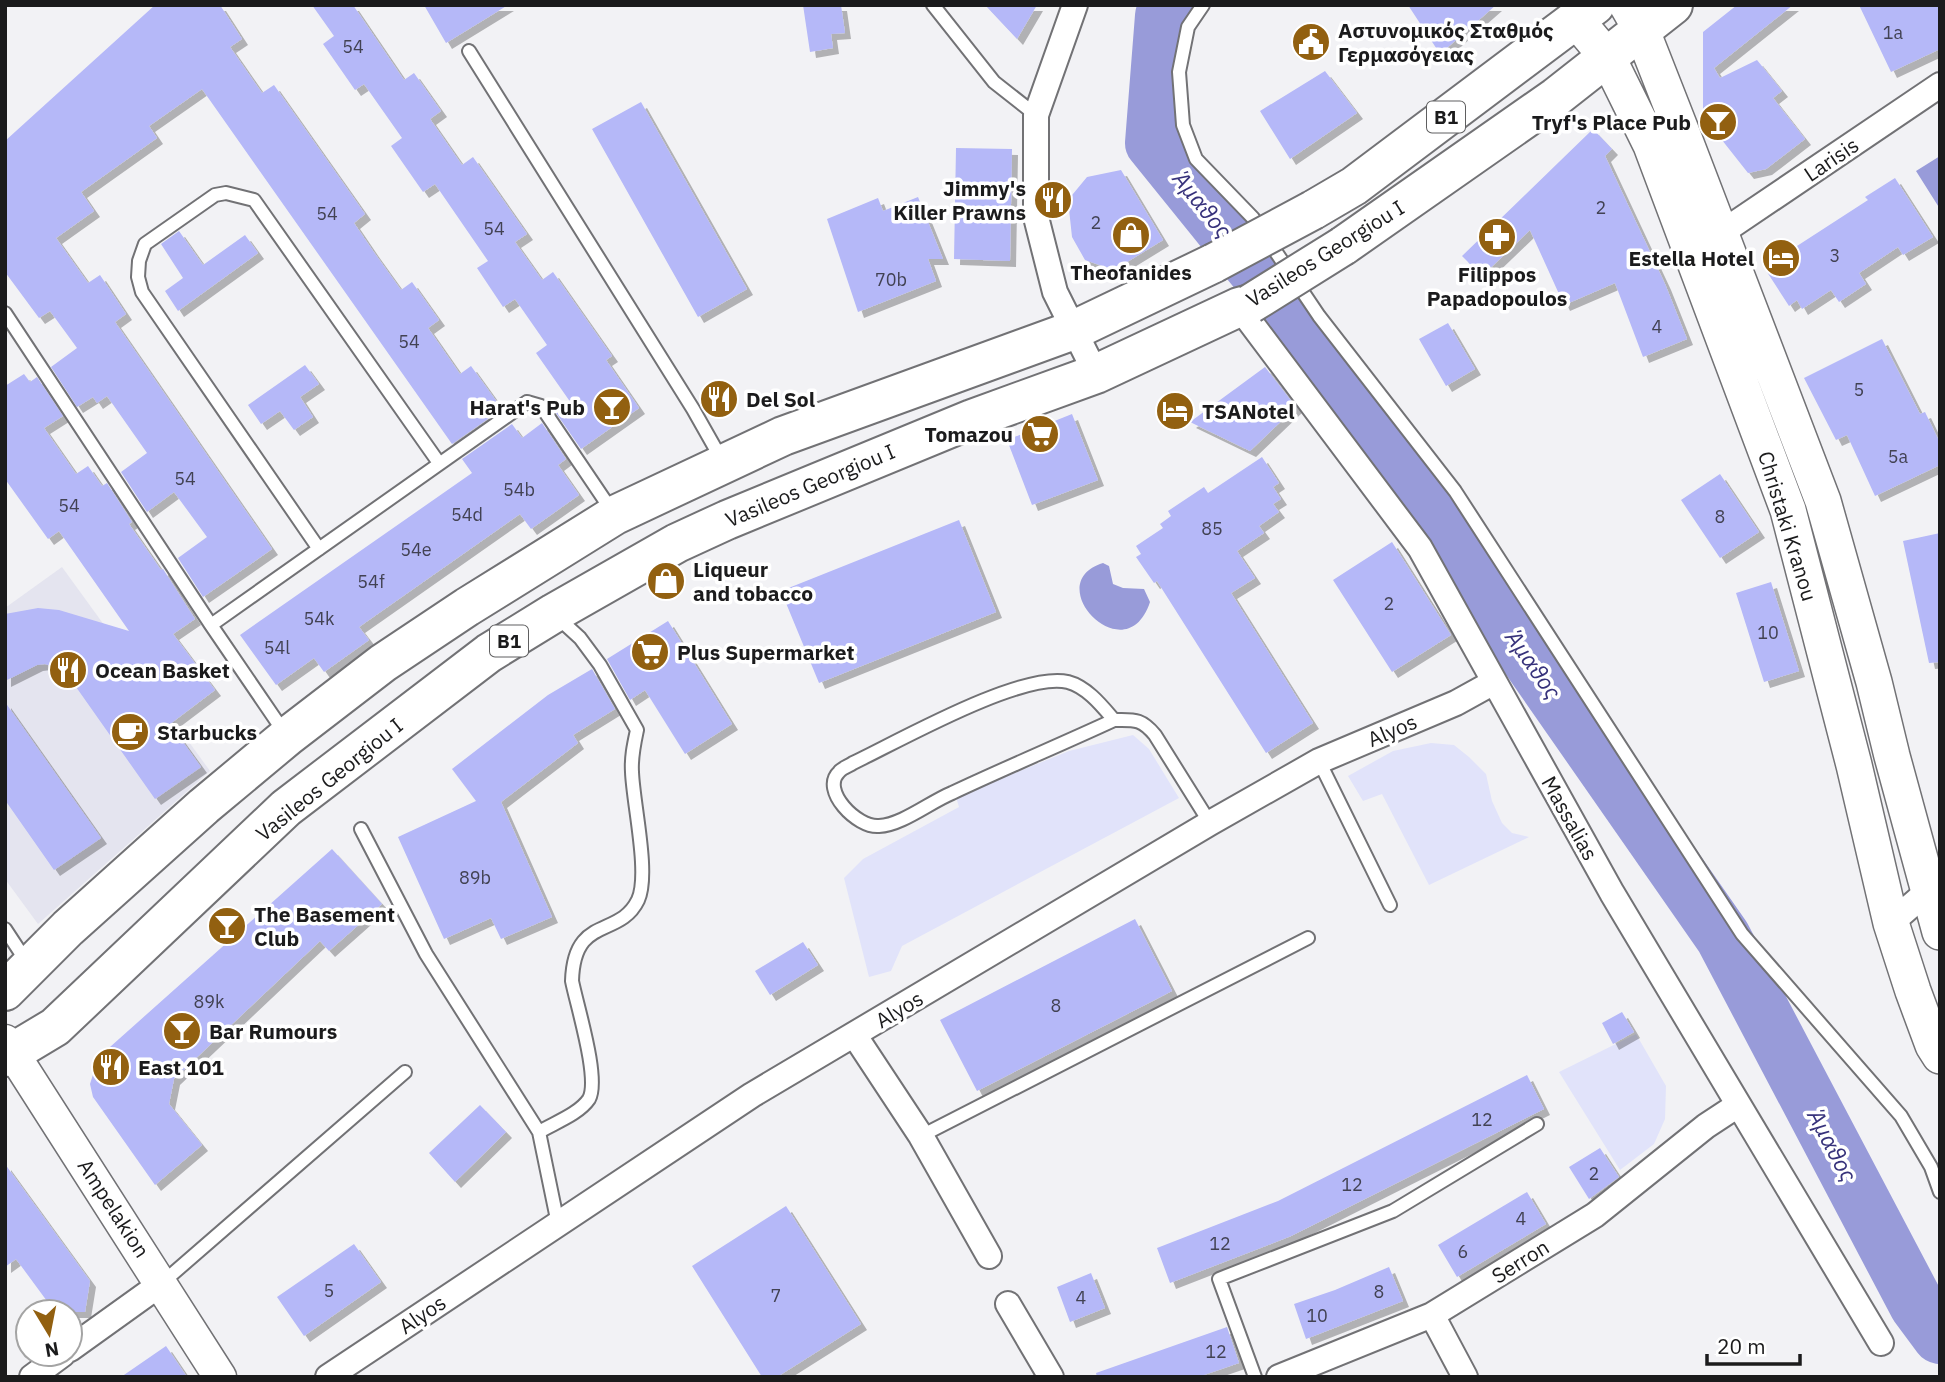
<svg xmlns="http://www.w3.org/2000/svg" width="1945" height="1382" viewBox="0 0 1945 1382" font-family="'IBM Plex Sans',sans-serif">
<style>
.built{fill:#e4e4ef}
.green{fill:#e1e3fa}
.water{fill:#989bd9}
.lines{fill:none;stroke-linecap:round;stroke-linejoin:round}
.river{stroke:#989bd9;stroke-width:56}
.building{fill:#b5b8f8;filter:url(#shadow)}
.service-casing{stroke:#727275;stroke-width:16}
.minor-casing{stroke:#727275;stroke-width:28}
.tertiary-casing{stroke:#727275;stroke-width:35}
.secondary-casing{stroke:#727275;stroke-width:38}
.primary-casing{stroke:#727275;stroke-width:42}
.service{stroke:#fff;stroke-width:12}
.minor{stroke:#fff;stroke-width:24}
.tertiary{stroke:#fff;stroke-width:32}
.secondary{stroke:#fff;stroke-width:35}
.primary{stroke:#fff;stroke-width:38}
.primary-bridge-casing{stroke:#727275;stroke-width:42;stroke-linecap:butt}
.primary-bridge{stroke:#fff;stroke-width:38}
.labels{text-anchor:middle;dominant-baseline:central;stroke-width:7;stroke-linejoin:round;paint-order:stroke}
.number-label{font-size:18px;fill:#424253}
.shield{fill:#fff;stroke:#5f5f60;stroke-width:2}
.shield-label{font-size:19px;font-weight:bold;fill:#1b1b1c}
.poi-label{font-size:21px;font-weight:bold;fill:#1b1b1c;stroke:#fff;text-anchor:start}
.street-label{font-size:21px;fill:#1b1b1c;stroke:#fff}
.water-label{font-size:23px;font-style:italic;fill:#37327b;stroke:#fff}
</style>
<defs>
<filter id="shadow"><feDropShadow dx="6" dy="6" stdDeviation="0" flood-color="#0004"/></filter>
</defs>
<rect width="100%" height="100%" fill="#f2f2f5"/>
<!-- built -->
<path class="built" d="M62 567 210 771 38 924 5 879V608Z"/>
<!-- green -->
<path class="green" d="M1133 735 1149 749 1179 798 902 946 891 971 869 977 844 878 863 859 959 807 956 797 1069 751Z
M1431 743 1454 745 1469 757 1486 774 1492 801 1502 823 1512 833 1529 837 1429 885 1382 794 1363 801 1348 776 1393 751Z
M1636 1034 1666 1086 1665 1119 1654 1144 1620 1170 1559 1072Z"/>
<!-- water -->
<path class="water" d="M1940 156V209L1916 171Z
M1103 563 1109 566 1113 584 1123 588 1144 589 1150 602C1126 675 1038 583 1103 563Z"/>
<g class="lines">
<!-- river -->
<path class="river" d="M1172 5 1163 16 1153 143 1293 316 1417 498 1723 937 1917 1305 1940 1336"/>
</g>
<!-- building -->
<path class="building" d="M155 5H220L242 39 230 47 262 93 274 85 365 214 354 223 373 251 401 290 412 282 439 320 428 328 460 374 471 366 502 409 452 444 202 89 149 126 157 138 81 192 94 211 56 238 88 283 100 275 126 314 115 322 272 549 203 597 178 558 207 537 174 492 147 512 121 472 147 453 107 396 97 403 93 397 77 407 51 367 77 348 50 311 39 318 5 272V141Z
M312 5H353L404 80 414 73 441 111 430 119 462 165 473 157 527 234 515 242 542 280 553 272 612 356 606 360 639 408 581 449 556 413 571 403 536 353 547 345 515 299 503 307 477 268 488 261 435 184 423 192 391 146 402 138 364 84 355 90 323 44 334 36Z
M424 5H508L446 43Z
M803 5H841L845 33 831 34 833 48 810 52Z
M985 5H1037L1017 39Z
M1408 5H1496L1440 54Z
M1737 5H1793L1714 68 1720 78 1757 60 1782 91 1773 98 1805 139 1766 169 1748 173 1703 116V32Z
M1859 5H1940V49L1891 72Z
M1325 71 1357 113 1290 159 1260 111Z
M641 102 747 289 698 317 592 129Z
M1593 129 1612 149 1605 156 1665 284 1687 339 1643 357 1615 283 1564 305 1530 230 1482 276 1462 256Z
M956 148 1012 149 1010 261 954 259Z
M1121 170 1163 240 1114 270 1085 260 1072 237 1068 200 1087 177Z
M1895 178 1933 237 1903 255 1898 247 1859 273 1866 284 1839 302 1831 290 1802 309 1797 300 1789 306 1767 272 1783 262 1780 257 1868 200 1865 197Z
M918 197 943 259H928L936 281 858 312 827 219 878 198 883 211Z
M179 231 203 265 245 235 258 253 178 311 165 291 183 278 161 244Z
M1448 323 1475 369 1446 386 1419 339Z
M1882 339 1920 414 1925 412 1940 443V465L1875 496 1847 435 1836 440 1804 378Z
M305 365 319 384 300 397 313 417 294 430 280 411 261 424 248 405Z
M1265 367 1296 407 1250 451 1190 422Z
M24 374 30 382 37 377 63 416 44 428 76 474 88 466 102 486 107 483 132 522 129 524 161 570 163 569 195 619 173 634 215 690 170 724 201 767 155 799 69 677 60 669 45 664 37 665 5 681V614L38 608 59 610 129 631 59 531 48 539 5 479V386Z
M1072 414 1098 480 1032 505 1007 440Z
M542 423 566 459 558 465 579 495 531 529 520 514 359 627 369 640 324 672 314 658 276 685 240 635 472 473 462 459 512 424 522 438Z
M1262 457 1279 483 1273 487 1281 499 1273 504 1279 512 1259 526 1264 533 1237 551 1255 578 1231 593 1313 723 1266 753 1157 581 1154 583 1136 557 1141 554 1136 546 1163 528 1160 524 1171 516 1168 511 1204 487 1208 493Z
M1720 474 1759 532 1720 558 1681 500Z
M959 520 996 612 819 683 781 591Z
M1940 533V662L1929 663 1903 541Z
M1392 542 1451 635 1392 672 1333 580Z
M1771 582 1799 671 1764 682 1736 593Z
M668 621 732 724 685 754 645 690 630 700 607 659Z
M592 669 615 709 573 735 578 743 501 802 552 917 501 939 491 918 444 939 398 837 476 801 452 769 548 695Z
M5 702 101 838 54 870 5 800Z
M332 849 382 904 329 951 320 941 174 1079 169 1104 202 1145 155 1185 93 1097 90 1084 96 1065 110 1047Z
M1135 919 1172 991 977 1091 940 1020Z
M803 942 818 965 770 995 755 971Z
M1622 1012 1634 1032 1613 1044 1602 1023Z
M1527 1075 1544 1109 1291 1236 1170 1283 1157 1248 1278 1201Z
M480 1105 506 1132 455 1182 429 1153Z
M1600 1148 1619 1177 1589 1199 1569 1167Z
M5 1164 90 1281 85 1312H55L16 1259 5 1267Z
M1527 1192 1546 1224 1457 1277 1438 1245Z
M786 1206 861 1324 777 1377H762L692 1266Z
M354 1244 381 1282 304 1336 277 1297Z
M1389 1267 1403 1301 1306 1339 1294 1304 1335 1290Z
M1091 1273 1105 1308 1070 1322 1057 1287Z
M1227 1327 1239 1363 1198 1377H1097L1096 1373Z
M166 1346 187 1377H121Z"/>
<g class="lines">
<defs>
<path id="service" d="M933 5 994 82 1036 115
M1203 5 1188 27 1179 72 1183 125 1196 159 1253 218 1319 316 1455 491 1742 934 1901 1116 1931 1167 1940 1192
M469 51 693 409 723 462
M5 313 211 625 284 732
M319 549 142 292 138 277 139 261 145 244 215 195 226 193 254 200 439 463
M211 625 527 402 541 406 612 511
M1114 720C1102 706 1087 687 1068 682 1022 671 899 741 853 763 849 766 842 768 839 772 820 790 857 828 879 826 902 825 930 802 952 793 1005 768 1060 745 1114 720 1134 720 1141 718 1155 735L1210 823
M1319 761 1390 905
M361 829 426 954 539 1132 558 1224
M5 929 28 964
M539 1132C554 1123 579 1114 589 1099 600 1079 577 1006 572 981 574 914 619 939 638 900 650 874 633 803 632 772 631 757 634 744 637 730L600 665 580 638 556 616
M921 1136 1308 938
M162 1283 405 1072
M1255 1377 1219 1279 1393 1211 1537 1124"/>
<path id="minor" d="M1075 5 1036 115V217L1055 292 1096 374
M1721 233 1940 85
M1239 307 1420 548 1612 893 1881 1343
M1891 923 1928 891 1940 887
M855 1036 921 1136 989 1256
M1008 1304 1051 1377
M1432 1315 1465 1377
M70 1349 162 1283
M32 1377 63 1354
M328 1377 752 1095 1210 823 1319 761 1456 703 1494 682
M1279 1377 1432 1315 1595 1215 1706 1126 1738 1105"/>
<path id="tertiary" d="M5 1041 220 1377"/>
<path id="secondary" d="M1627 5 1642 31 1684 138 1823 501 1874 682 1892 756 1940 932
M1576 20 1608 58 1651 145 1788 510 1854 765 1891 923 1913 991 1933 1045 1940 1056"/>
<path id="primary" d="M1313 210 1354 186 1595 5
M1343 246 1556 97 1673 5
M5 991 68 928 204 806 288 736 383 663 467 607 615 515 783 436 1074 330 1214 263
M5 1057 55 1027 286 808 489 653 554 613 677 543 727 520 972 419 1096 374 1239 307 1250 304"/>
</defs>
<!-- service casing -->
<use href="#service" class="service-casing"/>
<!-- minor casing -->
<use href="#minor" class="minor-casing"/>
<!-- tertiary casing -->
<use href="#tertiary" class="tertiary-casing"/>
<!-- secondary casing -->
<use href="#secondary" class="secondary-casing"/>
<!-- primary casing -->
<use href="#primary" class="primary-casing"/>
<!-- service -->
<use href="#service" class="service"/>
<!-- minor -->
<use href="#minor" class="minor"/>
<!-- tertiary -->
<use href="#tertiary" class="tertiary"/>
<!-- secondary -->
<use href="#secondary" class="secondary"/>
<!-- primary -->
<use href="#primary" class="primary"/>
<defs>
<path id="primary-bridge" d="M1214 263 1313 210
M1250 304 1343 246"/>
</defs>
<!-- primary-bridge casing -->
<use href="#primary-bridge" class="primary-bridge-casing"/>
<!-- primary-bridge -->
<use href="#primary-bridge" class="primary-bridge"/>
</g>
<!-- icons -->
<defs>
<symbol id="civic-disc" viewBox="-11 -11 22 22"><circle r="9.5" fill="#926010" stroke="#fff"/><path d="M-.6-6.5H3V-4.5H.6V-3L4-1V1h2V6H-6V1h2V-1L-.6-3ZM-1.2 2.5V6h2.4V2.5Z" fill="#fff"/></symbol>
<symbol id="bar-disc" viewBox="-11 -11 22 22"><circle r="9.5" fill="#926010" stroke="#fff"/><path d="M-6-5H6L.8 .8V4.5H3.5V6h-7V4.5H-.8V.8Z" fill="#fff"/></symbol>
<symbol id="restaurant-disc" viewBox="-11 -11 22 22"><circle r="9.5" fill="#926010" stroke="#fff"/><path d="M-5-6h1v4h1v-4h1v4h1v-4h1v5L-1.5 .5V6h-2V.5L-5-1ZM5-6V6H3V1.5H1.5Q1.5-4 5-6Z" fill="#fff"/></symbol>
<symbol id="shop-disc" viewBox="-11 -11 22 22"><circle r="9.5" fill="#926010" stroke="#fff"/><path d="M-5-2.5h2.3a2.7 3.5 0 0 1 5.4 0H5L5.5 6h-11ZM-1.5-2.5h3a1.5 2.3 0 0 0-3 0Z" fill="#fff"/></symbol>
<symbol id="pharmacy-disc" viewBox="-11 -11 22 22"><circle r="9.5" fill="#926010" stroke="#fff"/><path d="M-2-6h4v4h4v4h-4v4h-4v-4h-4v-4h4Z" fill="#fff"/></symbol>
<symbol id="hotel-disc" viewBox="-11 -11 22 22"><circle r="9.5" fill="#926010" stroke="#fff"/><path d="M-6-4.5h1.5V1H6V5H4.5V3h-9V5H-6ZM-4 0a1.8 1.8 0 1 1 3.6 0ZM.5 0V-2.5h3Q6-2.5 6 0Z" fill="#fff"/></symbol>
<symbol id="supermarket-disc" viewBox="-11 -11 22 22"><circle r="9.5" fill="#926010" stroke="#fff"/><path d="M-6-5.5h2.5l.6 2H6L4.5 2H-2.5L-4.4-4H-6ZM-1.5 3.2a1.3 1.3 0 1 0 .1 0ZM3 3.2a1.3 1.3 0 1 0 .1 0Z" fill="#fff"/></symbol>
<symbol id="cafe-disc" viewBox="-11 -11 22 22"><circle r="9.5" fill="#926010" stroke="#fff"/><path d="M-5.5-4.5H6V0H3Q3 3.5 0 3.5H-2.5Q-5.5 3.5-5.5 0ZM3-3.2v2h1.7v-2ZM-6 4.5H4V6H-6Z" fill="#fff"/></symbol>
</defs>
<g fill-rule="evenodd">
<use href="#civic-disc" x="1289" y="20" width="44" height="44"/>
<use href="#bar-disc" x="1696" y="100" width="44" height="44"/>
<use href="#restaurant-disc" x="1031" y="178" width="44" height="44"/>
<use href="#shop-disc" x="1109" y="213" width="44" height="44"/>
<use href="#pharmacy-disc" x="1475" y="215" width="44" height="44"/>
<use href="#hotel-disc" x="1759" y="236" width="44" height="44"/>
<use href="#restaurant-disc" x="697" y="377" width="44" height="44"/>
<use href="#bar-disc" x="590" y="385" width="44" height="44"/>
<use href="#hotel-disc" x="1153" y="389" width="44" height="44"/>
<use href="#supermarket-disc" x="1018" y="412" width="44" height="44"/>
<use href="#shop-disc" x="644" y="559" width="44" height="44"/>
<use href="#supermarket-disc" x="628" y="630" width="44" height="44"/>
<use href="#restaurant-disc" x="46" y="648" width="44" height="44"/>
<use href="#cafe-disc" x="108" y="710" width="44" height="44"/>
<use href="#bar-disc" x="205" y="904" width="44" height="44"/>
<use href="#bar-disc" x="160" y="1009" width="44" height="44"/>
<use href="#restaurant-disc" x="89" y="1045" width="44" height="44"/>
</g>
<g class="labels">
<!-- number labels -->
<g class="number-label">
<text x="1893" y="32">1a</text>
<text x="353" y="46">54</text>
<text x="1601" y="207">2</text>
<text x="327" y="213">54</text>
<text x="1096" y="222">2</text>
<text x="494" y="228">54</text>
<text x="1835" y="255">3</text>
<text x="891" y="279">70b</text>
<text x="1657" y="326">4</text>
<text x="409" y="341">54</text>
<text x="1859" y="389">5</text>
<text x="1898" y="456">5a</text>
<text x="185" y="478">54</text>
<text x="519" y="489">54b</text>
<text x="69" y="505">54</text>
<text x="467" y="514">54d</text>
<text x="1720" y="516">8</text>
<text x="1212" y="528">85</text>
<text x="416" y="549">54e</text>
<text x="371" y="581">54f</text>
<text x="1389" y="603">2</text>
<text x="319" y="618">54k</text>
<text x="1768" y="632">10</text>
<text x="277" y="647">54l</text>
<text x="475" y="877">89b</text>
<text x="209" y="1001">89k</text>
<text x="1056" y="1005">8</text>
<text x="1482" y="1119">12</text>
<text x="1594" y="1173">2</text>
<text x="1352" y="1184">12</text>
<text x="1521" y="1218">4</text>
<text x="1220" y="1243">12</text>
<text x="1463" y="1251">6</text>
<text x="329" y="1290">5</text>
<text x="1379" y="1291">8</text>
<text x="776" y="1295">7</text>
<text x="1081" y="1297">4</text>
<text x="1317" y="1315">10</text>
<text x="1216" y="1351">12</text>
</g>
<!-- shield labels -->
<g class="shield">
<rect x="1427" y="101.5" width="38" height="31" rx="5"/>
<rect x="490" y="625.5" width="38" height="31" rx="5"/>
</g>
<g class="shield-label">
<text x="1446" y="117">B1</text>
<text x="509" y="641">B1</text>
</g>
<!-- poi labels -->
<g class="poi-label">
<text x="1338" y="30">Αστυνομικός Σταθμός<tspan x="1338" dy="24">Γερμασόγειας</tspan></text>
<text x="1691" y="122" text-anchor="end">Tryf's Place Pub</text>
<text x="1026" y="188" text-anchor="end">Jimmy's<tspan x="1026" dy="24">Killer Prawns</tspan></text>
<text x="1754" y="258" text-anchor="end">Estella Hotel</text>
<text x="1131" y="272" text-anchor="middle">Theofanides</text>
<text x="1497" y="274" text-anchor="middle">Filippos<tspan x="1497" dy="24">Papadopoulos</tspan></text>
<text x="746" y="399">Del Sol</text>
<text x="585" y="407" text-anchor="end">Harat's Pub</text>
<text x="1202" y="411">TSANotel</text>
<text x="1013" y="434" text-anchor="end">Tomazou</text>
<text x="693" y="569">Liqueur<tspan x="693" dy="24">and tobacco</tspan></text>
<text x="677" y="652">Plus Supermarket</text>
<text x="95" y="670">Ocean Basket</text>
<text x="157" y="732">Starbucks</text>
<text x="254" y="914">The Basement<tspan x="254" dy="24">Club</tspan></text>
<text x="209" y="1031">Bar Rumours</text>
<text x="138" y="1067">East 101</text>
</g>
<!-- street labels -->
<g class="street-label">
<text transform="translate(1831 159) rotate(-34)">Larisis</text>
<text transform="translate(1325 253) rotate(-32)">Vasileos Georgiou I</text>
<text transform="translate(810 485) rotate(-23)">Vasileos Georgiou I</text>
<text transform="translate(1788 526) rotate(73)">Christaki Kranou</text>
<text transform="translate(1392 730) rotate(-23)">Alyos</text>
<text transform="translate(329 779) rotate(-39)">Vasileos Georgiou I</text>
<text transform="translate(1570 818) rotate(61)">Massalias</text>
<text transform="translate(899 1009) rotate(-31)">Alyos</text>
<text transform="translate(114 1208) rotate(57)">Ampelakion</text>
<text transform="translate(1520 1261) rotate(-32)">Serron</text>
<text transform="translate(422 1314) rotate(-34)">Alyos</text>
</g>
<!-- water labels -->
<g class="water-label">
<text transform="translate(1203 204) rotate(51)">Άμαθος</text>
<text transform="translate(1534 664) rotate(55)">Άμαθος</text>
<text transform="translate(1833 1145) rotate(62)">Άμαθος</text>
</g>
</g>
<!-- border -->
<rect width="1945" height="1382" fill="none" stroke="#1b1b1c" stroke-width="14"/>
<!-- north arrow -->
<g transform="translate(49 1333) rotate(170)"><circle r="33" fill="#ffffff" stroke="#a4a4a4" stroke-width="2"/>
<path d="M0-5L12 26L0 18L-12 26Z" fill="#926010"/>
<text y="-10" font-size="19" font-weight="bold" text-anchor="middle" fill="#1b1b1c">N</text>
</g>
<!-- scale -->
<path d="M1707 1354v10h93v-10" fill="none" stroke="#1b1b1c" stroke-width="3.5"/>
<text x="1717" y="1354" font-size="21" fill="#1b1b1c" stroke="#ffffff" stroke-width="5" paint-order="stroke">20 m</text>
</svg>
